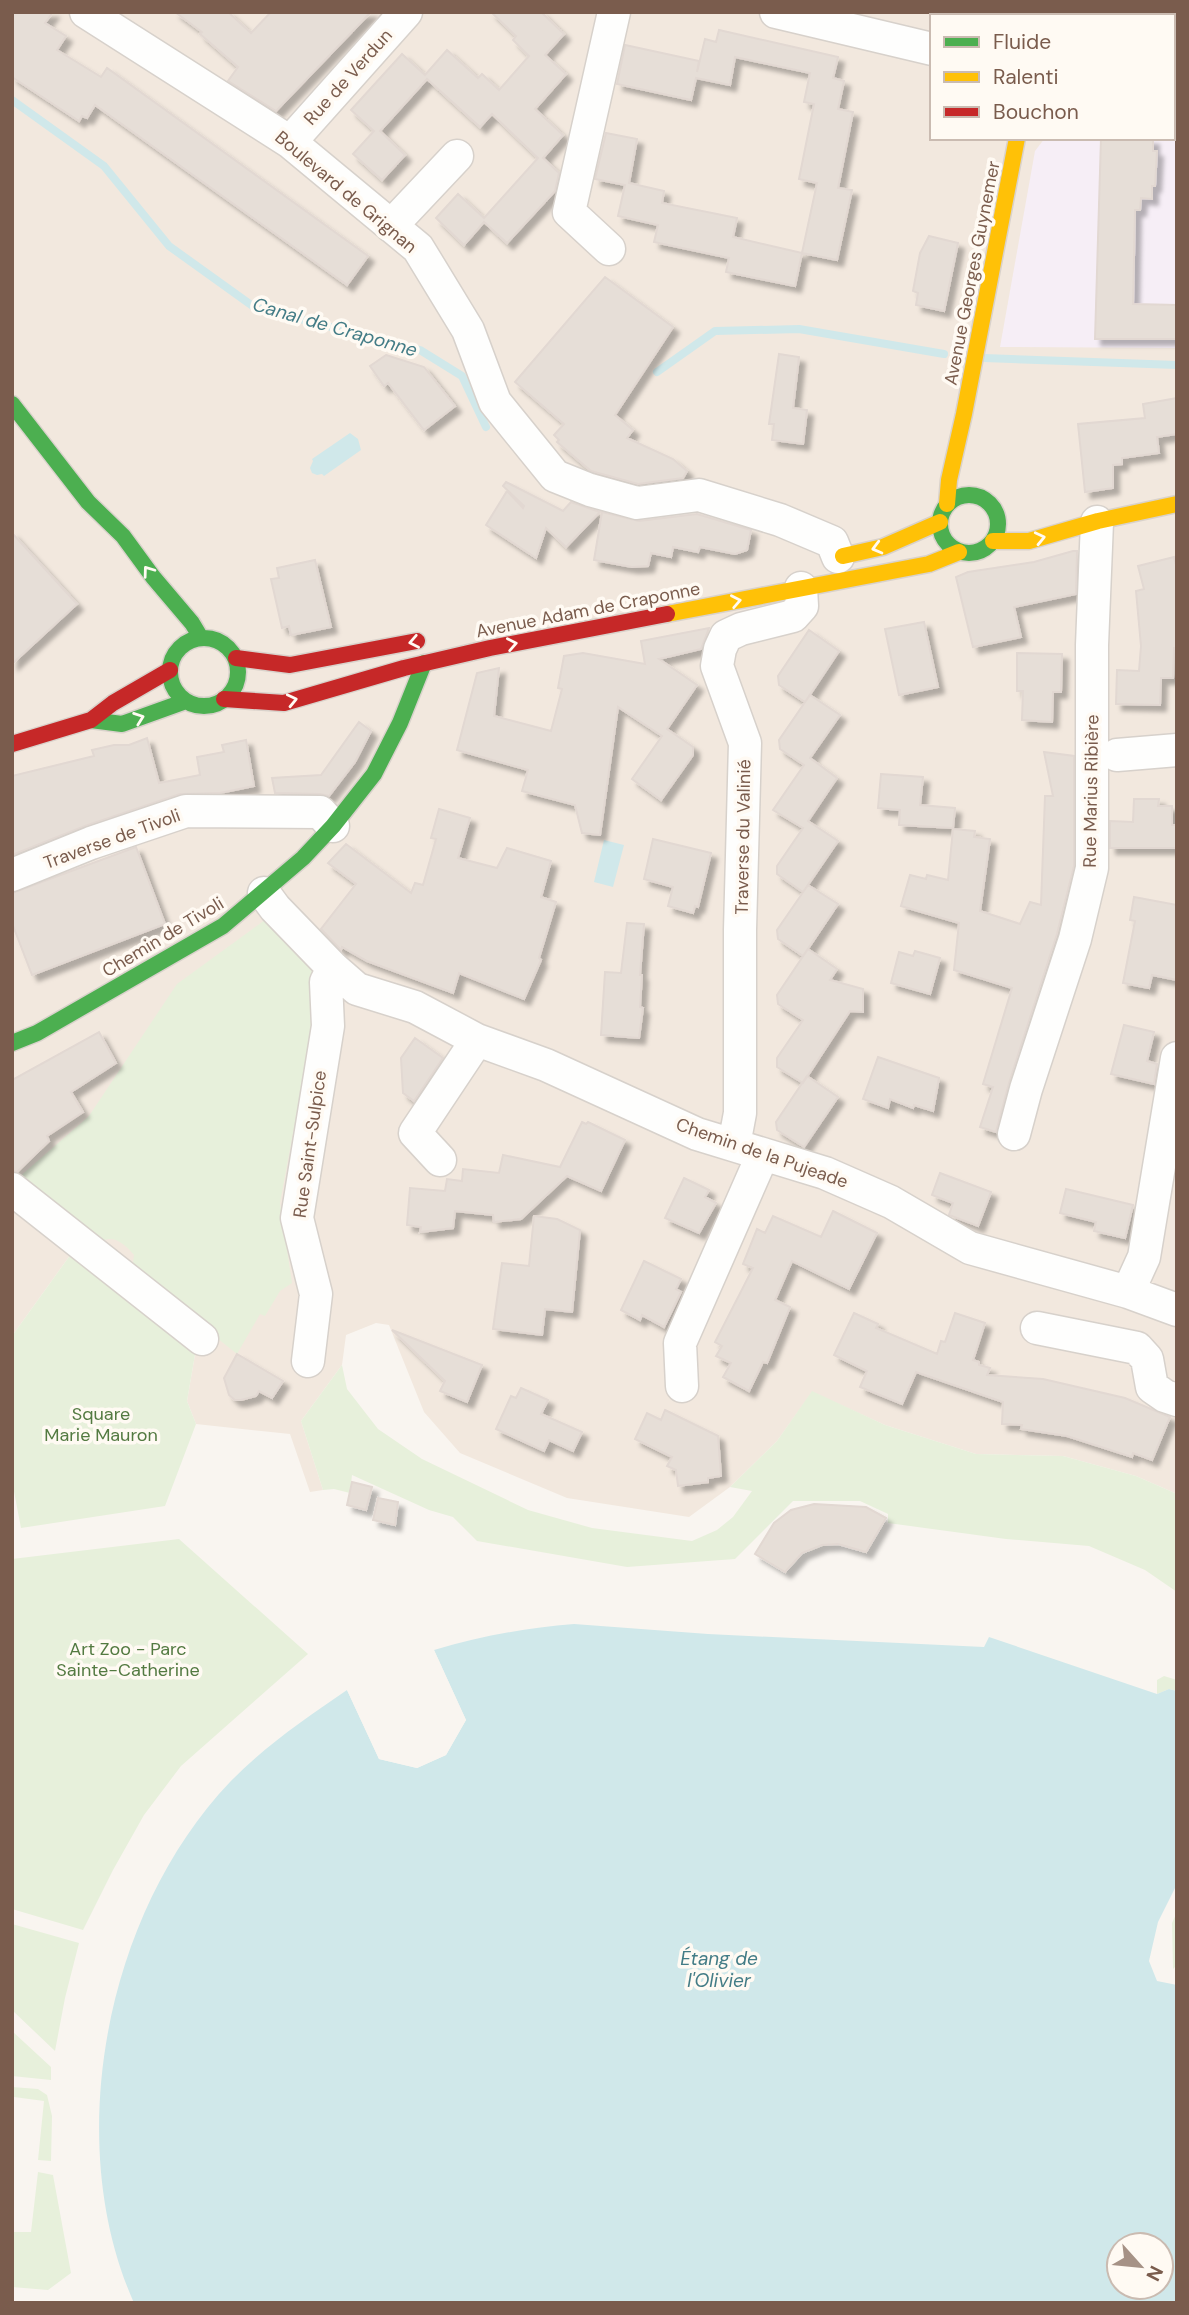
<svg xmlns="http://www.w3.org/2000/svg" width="1189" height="2315" viewBox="0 0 1189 2315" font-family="'DM Sans',sans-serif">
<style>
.residential{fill:#f2e8de;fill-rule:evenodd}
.education{fill:#f6eef6}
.green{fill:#e7f0db}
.water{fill:#d0e8ea;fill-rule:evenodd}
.pier{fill:#f9f5f0}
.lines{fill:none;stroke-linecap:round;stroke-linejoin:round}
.stream{stroke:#d0e8ea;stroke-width:8}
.building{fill:#e6ded7;stroke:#e2d8d2;stroke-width:2;filter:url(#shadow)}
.street-casing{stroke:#d7d1cb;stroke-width:35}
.fast-casing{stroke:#d9d2cb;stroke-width:19}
.slow-casing{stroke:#d9d2cb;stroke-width:19}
.jam-casing{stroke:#d9d2cb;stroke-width:19}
.street{stroke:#fefefd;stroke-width:32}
.fast{stroke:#4caf50;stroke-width:16}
.slow{stroke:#ffc107;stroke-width:16}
.jam{stroke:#c62828;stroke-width:16}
.oneway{stroke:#fffaf3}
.labels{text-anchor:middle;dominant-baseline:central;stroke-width:7;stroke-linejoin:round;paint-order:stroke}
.street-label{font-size:18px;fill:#7a5c4d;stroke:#fffaf3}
.park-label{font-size:18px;fill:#537a41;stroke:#fffaf3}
.water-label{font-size:19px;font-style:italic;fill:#437c86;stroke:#fffaf3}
</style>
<defs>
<filter id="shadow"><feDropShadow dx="6" dy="6" stdDeviation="2" flood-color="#0004"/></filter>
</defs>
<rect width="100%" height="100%" fill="#f9f5f0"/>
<!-- residential -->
<path class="residential" d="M12 12H1177V1494L1136 1476 1063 1456 976 1454 885 1425 812 1392 777 1441 730 1487 689 1517 567 1498 460 1453 424 1412 389 1325 376 1323 346 1335 342 1365 301 1421 323 1490 310 1492 290 1434 196 1424 187 1401 197 1343 71 1254 12 1336ZM932 16H1173V138H932Z"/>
<!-- education -->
<path class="education" d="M1177 33V348L1000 347 1035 151 1045 138H1173V35Z"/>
<!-- green -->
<path class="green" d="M269 917 322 977 280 1203 292 1283 280 1291 265 1316 260 1314 237 1354 132 1270 134 1255C125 1244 112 1233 99 1243L17 1179 89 1116 177 984Z
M71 1254 197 1343 187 1401 196 1424 165 1506 21 1528 12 1481V1336Z
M342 1365 347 1389 378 1429 422 1459 528 1510 592 1528 692 1541 717 1530 733 1517 752 1491 730 1487 777 1441 812 1391 885 1425 976 1454 1063 1456 1136 1476 1177 1494V1592L1145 1570 1089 1546 1006 1539 888 1523V1514L860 1501H793L735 1559 627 1567 477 1541 453 1517 429 1510 352 1475 350 1493 334 1489 323 1490 301 1421Z
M179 1539 308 1654 181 1766 144 1815 113 1870 83 1930 12 1909V1559Z
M1164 1676 1177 1680V1691L1169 1689 1157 1694V1680Z
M1177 1912V1965L1173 1969 1172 1923Z
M12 1924 79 1943 65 1998 55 2051 12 2010Z
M12 2031 51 2067V2080L12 2076Z
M12 2087 38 2089 47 2095 52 2116 51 2161 38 2160 44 2101 14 2097Z
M38 2172 53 2175 71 2273 48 2290 12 2287V2232H31Z"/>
<!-- water -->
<path class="water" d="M350 433 358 439 361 450 324 476 322 474 317 475 312 473 310 468 313 461 312 459Z
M604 840 624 845 613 887 594 882Z
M574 1624 708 1634 984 1647 989 1637 1157 1694 1169 1689 1177 1691V1884L1158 1922 1149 1961 1157 1981 1177 1985V2303H134C61 2139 107 1911 230 1782 265 1746 306 1718 347 1690L379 1759 417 1768 446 1755 466 1720 434 1650C481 1636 525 1628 574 1624ZM1119 2245H1161V2287H1119Z"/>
<!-- pier -->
<path class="pier" d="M434 1650 466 1720 446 1755 417 1768 379 1759 347 1690 350 1689 381 1756 417 1764 443 1753 462 1720 431 1651Z"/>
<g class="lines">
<!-- stream -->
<path class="stream" d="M12 100 104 166 169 246 254 307 420 350 462 376 486 427
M984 358 1177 365
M657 372 715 331 799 329 944 354"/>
</g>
<!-- building -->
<path class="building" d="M12 12H53L45 23 66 36 57 50 101 77 107 68 368 256 347 285 95 105 87 118 82 116 79 121 12 77Z
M175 12H228L251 33 271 12H371L276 111 228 81 238 67 200 34 202 32Z
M491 12H541L564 34 545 55 566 74 535 109 563 135 543 158 559 173 555 191 507 243 484 222 464 245 436 218 458 194 484 218 538 158 492 114 480 127 427 79 380 131 405 155 382 180 353 154 374 131 351 110 402 54 425 75 447 50 478 78 482 74 499 90 529 56 513 40 516 36Z
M719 30 838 57 833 78 844 81 838 109 853 112 838 188 852 190 837 260 802 253 817 183 799 179 814 104 804 102 810 73 735 57 730 85 696 78 691 100 617 84 625 45 699 61 697 72 705 39 716 42Z
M606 133 637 139 629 183 664 191 662 203 737 218 733 237 802 253 795 286 726 272 729 258 654 242 658 225 618 216 625 185 595 179Z
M1101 138 1153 139V151H1157L1155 186H1152V199L1141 198 1140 210H1135L1133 304 1177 305V339H1095Z
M929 236 958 243 944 311 916 305 918 293 913 291 920 253Z
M605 277 673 327 615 415 633 430 627 438 673 459 687 471 683 478 638 484 591 471 557 442 559 440 554 435 564 424 515 382Z
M779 354 799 357 793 408 807 410 803 444 772 440 774 424H769Z
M386 355 424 367 455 406 424 430 388 383 384 386 370 366Z
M1177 398V434L1157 437 1159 453 1122 458V464L1113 465V488L1085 492 1078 424 1145 418 1143 404Z
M506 482 563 511 571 502 600 512 566 547 546 528 536 558 486 525 507 491 523 508 524 506 503 486Z
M602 512 639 521 697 514 751 530 747 550 735 554 700 547 698 552 673 547 671 557 651 553 648 566 632 567 594 560Z
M12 533 77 604 12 664Z
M1073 551H1077L1076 594 1014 607 1021 637 973 647 956 577 968 572 1034 562Z
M1174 557 1177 569V648H1174L1173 678H1161L1160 705 1116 704 1117 670 1139 671 1141 646 1136 591 1144 589 1138 566Z
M315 560 331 627 291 635 289 626 282 628 271 579 279 578 277 568Z
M924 622 938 687 899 695 885 629Z
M709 628 701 649 659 659 697 685 667 729 693 747V755L661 800 632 779 662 736 618 707 600 835 582 833 575 805 522 791 528 770 457 750 477 673 499 668 494 716 551 731 562 689 558 688 564 656 583 653 645 664 641 641Z
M809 630 839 651 805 702 779 685 778 676Z
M1017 653 1062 654 1061 692H1053L1052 722 1022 720 1023 691H1017Z
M810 695 840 715 810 758 837 778 808 821 838 841 803 892 777 874V866L803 828 773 810 804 765 780 749 779 740Z
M359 722 371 731 355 762 329 796 320 794 275 793 272 778 321 775Z
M147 738 159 783 200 775 197 757 224 752 222 745 246 740 254 786 220 793 180 794 85 826 12 855V776L94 756 92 750 114 745H129Z
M1044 752 1074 756V866L1057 934 1009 1083 996 1132 980 1127 993 1087 983 1084 1012 988 954 970 959 923 901 906 910 875 926 879 927 875 948 880 953 829 975 831 974 837 990 839 980 911 1020 924 1030 902 1041 905 1045 796H1053Z
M881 774 923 777 920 805 955 808 953 828 899 825 900 810 878 808Z
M1134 799H1159L1158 806H1172V825H1177V848H1110V821L1133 822Z
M439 809 470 818 458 858 497 868 507 848 551 861 541 897 556 902 539 958 541 960 524 999 459 973 453 993 367 961 342 947 341 950 321 929 356 884 328 863 346 844 411 893 415 883 423 885 436 839 431 838Z
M653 839 711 853 698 907 695 906 693 913 668 906 673 887 644 879Z
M136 847 165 924 32 975 12 923V893Z
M808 885 838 904 803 956 778 939 777 930Z
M1134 897 1177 905V980L1152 975 1149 988 1123 983 1135 921 1130 920Z
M627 923 644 924 640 975H642L640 1007 643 1008 639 1038 601 1035 605 972 621 973Z
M808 949 837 969 830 980 863 989V1012L850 1011 803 1083 777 1067V1058L803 1020 778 1004 777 995Z
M915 951 940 958 930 994 891 983 899 952 913 956Z
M1124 1025 1154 1032 1147 1061 1157 1064 1154 1084 1111 1074Z
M99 1032 116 1063 71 1092 83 1112 47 1136 49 1141 17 1172 12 1171V1080Z
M415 1038 443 1058 414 1101 403 1093 401 1058Z
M878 1057 939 1078 933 1111 914 1105 913 1108 890 1099 888 1108 863 1099Z
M807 1076 838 1097 804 1147 777 1130 776 1122Z
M582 1122 586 1124 588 1122 625 1140 601 1191 567 1176 521 1219 494 1222 493 1215 455 1211 453 1228 420 1232 421 1227 407 1225 410 1188 445 1191 447 1179 462 1181 463 1169 499 1173 503 1155 560 1167Z
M940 1173 991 1192 978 1226 949 1215 953 1203 932 1195Z
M684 1178 709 1190 705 1197 716 1203 699 1233 665 1218Z
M1066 1189 1133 1205 1125 1238 1094 1231 1096 1222 1060 1213Z
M833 1211 877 1233 849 1289 792 1261 775 1300 790 1307 767 1363 763 1362 749 1391 723 1377 731 1363 716 1356 722 1346 715 1342 753 1268 743 1264 757 1229 765 1233 773 1216 821 1237Z
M534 1216 557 1219 580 1230 572 1312 545 1309 542 1335 493 1329 502 1263 529 1266Z
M644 1261 681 1279 676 1289 681 1292 664 1327 642 1315 640 1320 621 1310Z
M854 1313 878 1324 876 1328 937 1354 941 1341 945 1342 955 1313 985 1323 973 1360 979 1362V1365L990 1368 987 1375 1043 1379 1125 1398 1170 1417 1152 1460 1133 1453 1132 1457 1067 1436 1021 1429 1022 1425 1002 1424 1003 1402 916 1372 902 1404 860 1387 867 1371 834 1355Z
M392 1330 482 1365 467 1402 440 1391 445 1381Z
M237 1354 283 1381 272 1398 259 1391 256 1396 241 1400H235L229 1395 224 1378Z
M521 1388 548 1400 541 1414 582 1432 573 1451 549 1440 544 1451 496 1429 511 1396 516 1398Z
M665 1410 718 1436 721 1476 708 1478V1482L678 1486 676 1470 667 1466 672 1457 635 1439 647 1413 661 1420Z
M352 1482 372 1487 366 1510 347 1505Z
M378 1498 398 1502 395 1525 373 1520Z
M814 1504 866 1507 886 1518 866 1552 838 1544 822 1545 802 1553 785 1572 755 1554 774 1523 791 1510Z"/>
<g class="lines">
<defs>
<path id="street" d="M86 12 290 142 418 248 468 330 495 402 555 476 590 490 637 503 699 495 780 520 832 542 838 557
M776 12 932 49
M290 142 406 12
M391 226 457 156
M609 249 569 212 614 12
M1117 755 1177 750
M12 875 91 843 186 811 320 812 333 826
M264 893 275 908 333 968 357 989 415 1007 477 1040 546 1065 697 1134 825 1173 891 1202 970 1248 1128 1292 1177 1310
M1014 1134 1026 1089 1075 939 1092 868V645L1097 522
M734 1145 740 1113V930L745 743 717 666 720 649 726 636 741 629 793 616 802 606 801 588
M440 1160 415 1133 477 1040
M12 1189 202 1339
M1128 1292 1144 1257 1177 1058
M1037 1328 1137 1348 1147 1359 1152 1387 1165 1396 1177 1400
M308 1361 316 1294 297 1218 328 1026 326 982 333 968
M682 1386 680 1343 763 1154"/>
<path id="fast" d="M1040 16 1041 12
M12 404 88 502 123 536 153 577 192 623 201 638
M940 524a29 29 0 1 1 58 0a29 29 0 1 1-58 0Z
M170 672a34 34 0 1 1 68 0a34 34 0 1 1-68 0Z
M91 720 122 724 186 701
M12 1043 37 1033 223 926 303 858 333 826 374 774 400 723 424 663"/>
<path id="slow" d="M947 504 949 480 964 414 1017 138
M993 541H1029L1098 521 1177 504
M843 556 883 547 940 522
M667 614 929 564 959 552"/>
<path id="jam" d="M236 658 290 665 417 641
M224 699 284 703 404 668 490 648 667 614
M12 744 91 720 113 703 170 670"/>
</defs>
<!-- street casing -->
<use href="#street" class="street-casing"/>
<!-- fast casing -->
<use href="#fast" class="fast-casing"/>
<!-- slow casing -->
<use href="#slow" class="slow-casing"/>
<!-- jam casing -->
<use href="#jam" class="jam-casing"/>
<!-- street -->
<use href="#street" class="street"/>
<!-- fast -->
<use href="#fast" class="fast"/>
<!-- slow -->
<use href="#slow" class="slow"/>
<!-- jam -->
<use href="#jam" class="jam"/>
</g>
<!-- one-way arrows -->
<defs><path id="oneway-chevron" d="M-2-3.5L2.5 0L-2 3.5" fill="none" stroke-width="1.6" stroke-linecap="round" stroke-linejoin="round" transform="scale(1.75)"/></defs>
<g class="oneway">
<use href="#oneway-chevron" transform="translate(1040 538) rotate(-13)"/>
<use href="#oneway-chevron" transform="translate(877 548) rotate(165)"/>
<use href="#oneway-chevron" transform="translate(148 571) rotate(-126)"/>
<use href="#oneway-chevron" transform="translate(736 601) rotate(-11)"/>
<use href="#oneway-chevron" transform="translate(414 642) rotate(169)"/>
<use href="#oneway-chevron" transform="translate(512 644) rotate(-11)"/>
<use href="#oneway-chevron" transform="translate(292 700) rotate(-13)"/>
<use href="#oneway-chevron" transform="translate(139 718) rotate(-20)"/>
</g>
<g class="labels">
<!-- street labels -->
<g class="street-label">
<text transform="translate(348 77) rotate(-48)">Rue de Verdun</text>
<text transform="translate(346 192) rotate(40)">Boulevard de Grignan</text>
<text transform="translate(972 273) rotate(-79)">Avenue Georges Guynemer</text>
<text transform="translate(588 610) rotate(-11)">Avenue Adam de Craponne</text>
<text transform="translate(1091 791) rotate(-89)">Rue Marius Ribière</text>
<text transform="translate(743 837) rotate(-89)">Traverse du Valinié</text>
<text transform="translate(112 839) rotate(-20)">Traverse de Tivoli</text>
<text transform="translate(163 937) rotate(-31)">Chemin de Tivoli</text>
<text transform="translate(310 1144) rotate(-82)">Rue Saint-Sulpice</text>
<text transform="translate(762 1153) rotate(19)">Chemin de la Pujeade</text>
</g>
<!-- park labels -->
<g class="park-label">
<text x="101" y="1414">Square<tspan x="101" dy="21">Marie Mauron</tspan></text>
<text x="128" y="1649">Art Zoo - Parc<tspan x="128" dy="21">Sainte-Catherine</tspan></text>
</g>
<!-- water labels -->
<g class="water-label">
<text transform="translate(335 327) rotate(16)">Canal de Craponne</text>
<text x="719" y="1958">Étang de<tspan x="719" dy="22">l'Olivier</tspan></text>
</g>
</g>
<!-- border -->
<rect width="1189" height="2315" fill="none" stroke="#7a5c4d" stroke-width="28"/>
<!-- legend -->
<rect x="930" y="14" width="245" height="126" fill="#fffaf3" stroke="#cabbb1" stroke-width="2"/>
<rect x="944" y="37" width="35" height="10" fill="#4caf50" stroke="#cabbb1" stroke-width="2"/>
<text x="993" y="49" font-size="21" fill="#7a5c4d">Fluide</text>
<rect x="944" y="72" width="35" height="10" fill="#ffc107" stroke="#cabbb1" stroke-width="2"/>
<text x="993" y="84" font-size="21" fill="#7a5c4d">Ralenti</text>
<rect x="944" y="107" width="35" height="10" fill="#c62828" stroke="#cabbb1" stroke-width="2"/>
<text x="993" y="119" font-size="21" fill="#7a5c4d">Bouchon</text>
<!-- north arrow -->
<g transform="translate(1140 2266) rotate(117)"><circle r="33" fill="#fffaf3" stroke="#cabbb1" stroke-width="2"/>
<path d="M0-5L12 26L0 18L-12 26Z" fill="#a69286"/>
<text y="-10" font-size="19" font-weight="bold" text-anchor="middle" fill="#7a5c4d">N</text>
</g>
</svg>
